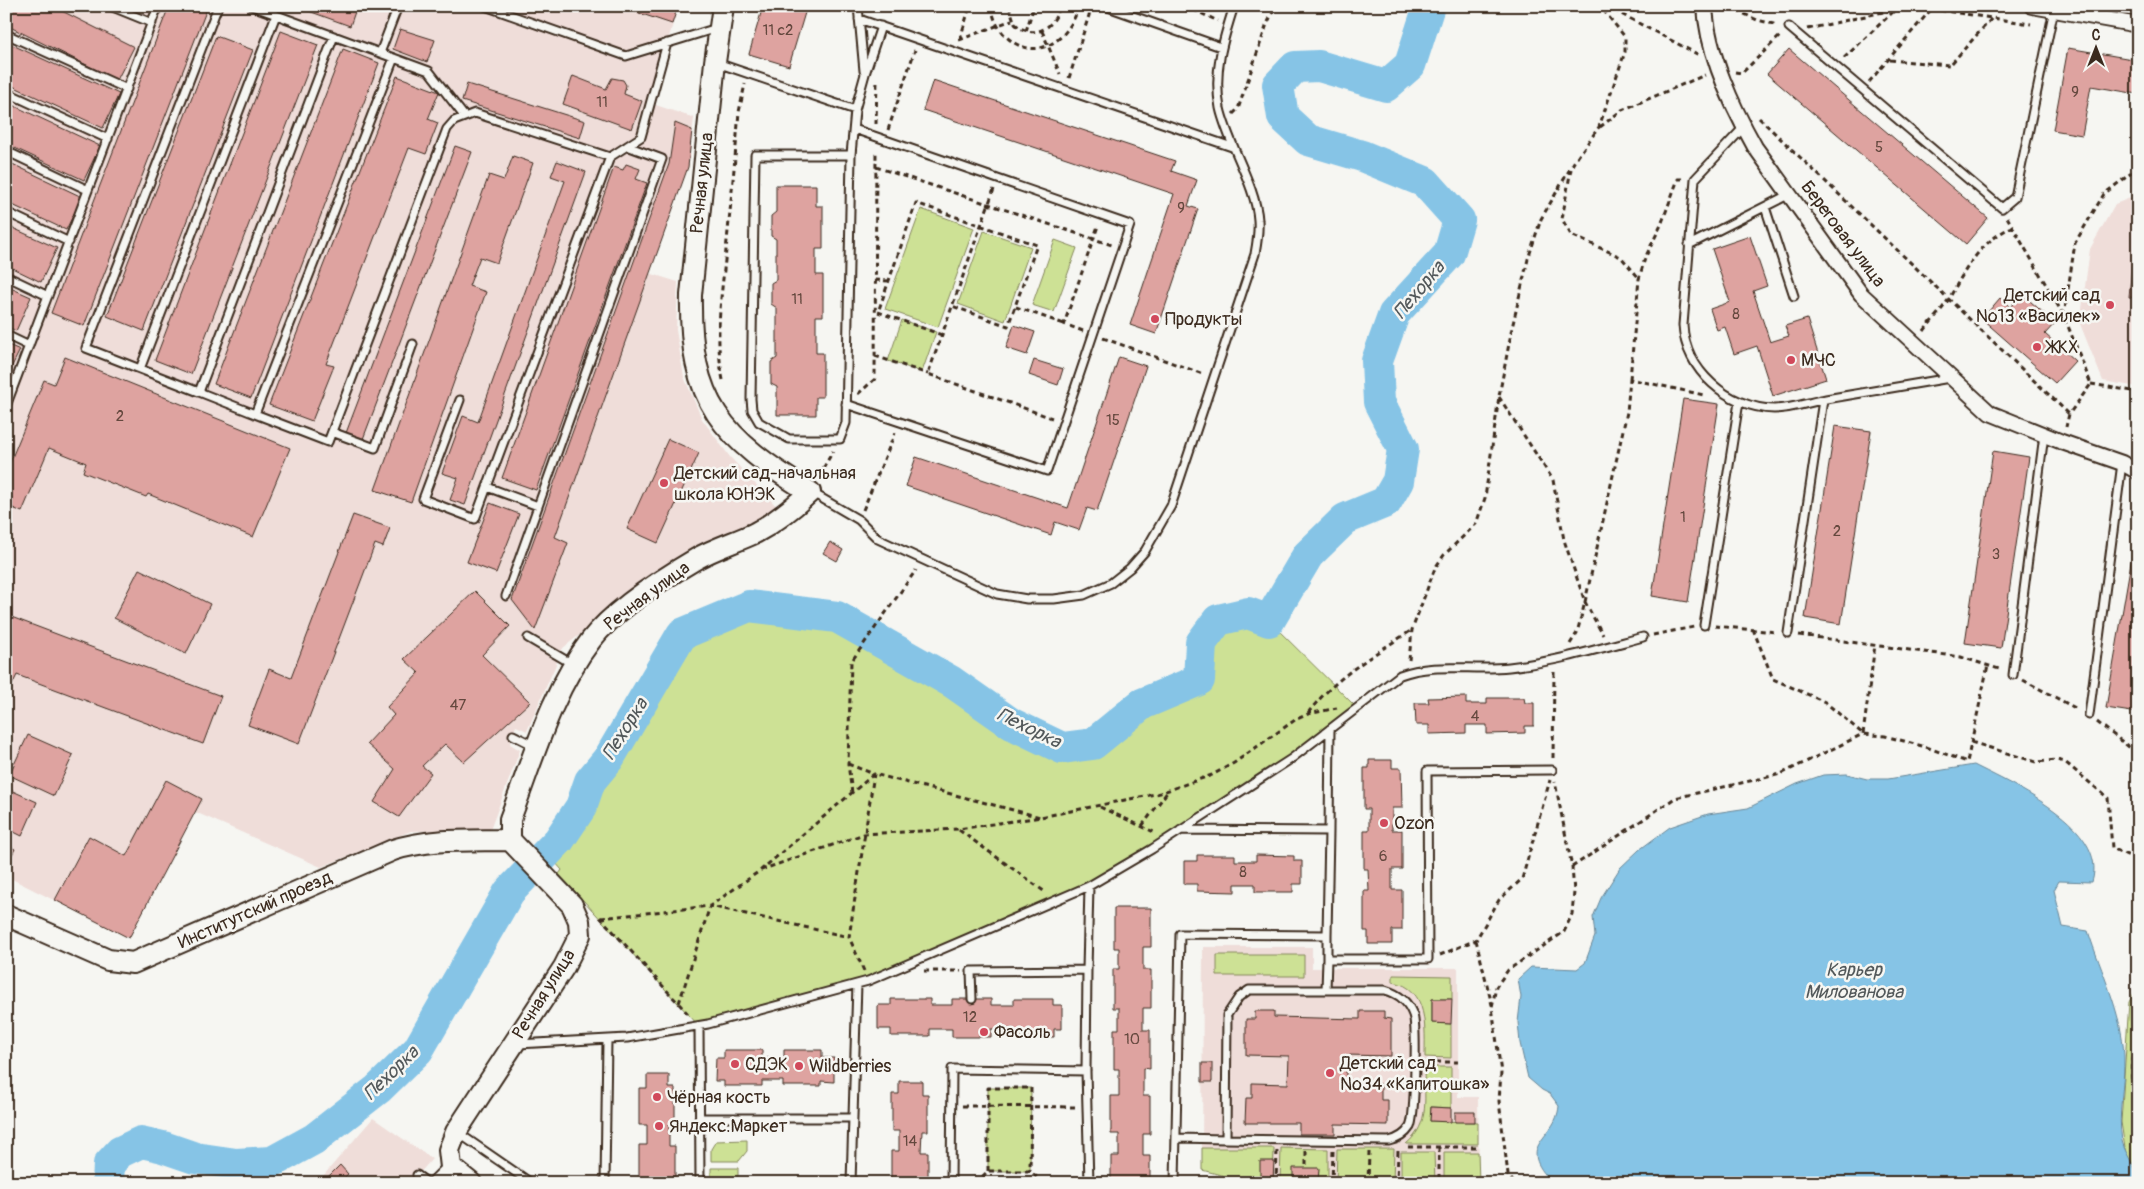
<svg xmlns="http://www.w3.org/2000/svg" width="2144" height="1189" viewBox="0 0 2144 1189" font-family="Pangolin,sans-serif">
<style>
.built{fill:#efddd9}
.green{fill:#cde195;stroke:#84865a}
.water{fill:#86c4e6;stroke:#688696}
.lines{fill:none;stroke-linecap:round;stroke-linejoin:round}
.river{stroke:#86c4e6;stroke-width:32}
.building{fill:#dea3a0;stroke:#3b2a1e}
.lane-casing{stroke:#3b2a1e;stroke-width:11}
.street-casing{stroke:#3b2a1e;stroke-width:18}
.secondary-casing{stroke:#3b2a1e;stroke-width:24}
.path{stroke:#3b2a1e;stroke-width:3;stroke-dasharray:5 4;stroke-linecap:butt}
.lane{stroke:#f6f6f2;stroke-width:7}
.street{stroke:#f6f6f2;stroke-width:14}
.secondary{stroke:#f6f6f2;stroke-width:20}
.poi-dot{fill:#d1495b;stroke:#f6f6f2;stroke-width:2}
.labels{text-anchor:middle;dominant-baseline:central;stroke-width:5;stroke-linejoin:round;paint-order:stroke}
.number-label{font-size:15px;fill:#64483e}
.street-label{font-size:18px;fill:#3b2a1e;stroke:#f6f6f2}
.poi-label{font-size:18px;fill:#3b2a1e;stroke:#f6f6f2;text-anchor:start}
.water-label{font-size:19px;font-style:italic;fill:#52585a;stroke:#f6f6f2}
</style>
<rect width="100%" height="100%" fill="#f6f6f2"/>
<filter id="ink" filterUnits="userSpaceOnUse"><feTurbulence type="fractalNoise" baseFrequency=".02" numOctaves="2"/><feDisplacementMap in="SourceGraphic" scale="10" xChannelSelector="R" yChannelSelector="G"/><feConvolveMatrix kernelMatrix="1 2 1 2 8 2 1 2 1" color-interpolation-filters="sRGB"/></filter>
<g filter="url(#ink)">
<!-- built -->
<path class="built" d="M6 6H678L650 103 694 118 688 167 649 273 678 282 676 330 684 377 702 419 730 457 779 509 651 578 563 648 527 731 516 726 510 744 520 750 490 830 411 831 321 867 195 812 129 938 6 876Z
M2138 195V387L2103 381 2080 324 2090 249 2115 204Z
M1203 947H1312V968H1458V1097H1478L1479 1183H1251L1202 1170Z
M373 1118 432 1159 411 1183H317Z"/>
<!-- green -->
<path class="green" d="M921 209 974 228 938 327 885 309Z
M984 231 1031 247 1005 321 958 304Z
M1055 240 1077 248 1054 312 1032 305Z
M902 320 936 332 922 372 888 361Z
M749 606 837 617 952 682 1012 724 1062 748 1093 744 1142 704 1199 680 1201 643 1218 620 1248 613 1269 621 1357 708 1291 759 1089 886 868 981 699 1026 559 874 562 870 547 853 559 840 581 807 590 781 609 758 682 634Z
M1217 955H1304V976H1217Z
M1393 975 1452 976V999H1432V1023L1451 1024V1058L1425 1057C1425 1030 1429 988 1393 982Z
M2138 986V1172L2126 1155 2121 1122 2129 1002Z
M1424 1067H1451V1108L1431 1107 1430 1121 1478 1122V1144H1406C1431 1124 1424 1096 1424 1067Z
M988 1088H1031L1030 1171H988Z
M747 1140V1151L739 1161H711V1149L716 1141Z
M1202 1148H1274L1273 1183H1251L1202 1170Z
M1281 1148 1328 1149V1183H1318V1168L1293 1183H1280Z
M1337 1149H1394L1393 1183H1336Z
M1401 1152H1434L1435 1183H1410V1179H1401Z
M1444 1152H1478L1479 1182 1444 1183Z
M711 1168H738V1183H711Z"/>
<!-- water -->
<path class="water" d="M1974 765C2013 785 2109 827 2092 882L2059 881 2054 890 2063 927 2088 931C2101 972 2122 1012 2124 1056 2125 1084 2117 1113 2122 1141 2126 1157 2138 1167 2138 1183H1553C1513 1143 1556 1141 1559 1106L1550 1094 1542 1090 1528 1078 1520 1043 1518 1022 1521 997 1518 979 1531 967 1577 969 1585 963 1595 936 1593 917 1601 898 1620 868 1639 850 1670 827 1708 814 1748 808 1797 784 1823 775 1847 774 1867 779H1888Z"/>
<g class="lines">
<!-- river -->
<path class="river" d="M108 1183 109 1164 120 1152 141 1142 163 1147 195 1158 236 1164 272 1162 314 1139 378 1089 418 1050 509 892 559 840 581 807 590 781 609 758 682 634 749 606 837 617 952 682 1012 724 1062 748 1093 744 1142 704 1199 680 1201 643 1218 620 1248 613 1269 621 1308 555 1345 519 1386 502 1398 481 1403 449 1379 402 1377 361 1394 314 1449 254 1459 220 1425 182 1362 156 1308 140 1283 117 1278 85 1295 67 1319 66 1386 86 1410 65 1429 6"/>
</g>
<!-- building -->
<path class="building" d="M6 6H52L134 47 117 80 6 25Z
M134 6H150L148 12Z
M169 6H208L84 326 51 313Z
M295 6H357L350 26Z
M618 6H678L672 24Z
M763 6H807L789 66 749 54Z
M400 29 435 40 427 62 393 49Z
M281 31 318 45 191 374 155 360Z
M216 36 253 50 144 331 107 316Z
M6 42 119 94 103 128 6 83Z
M2068 48 2138 60V94L2091 86 2082 135 2053 130Z
M343 49 379 63 251 398 214 384Z
M1789 49 1988 218 1966 244 1767 74Z
M397 76 439 92 428 119 438 123 426 154 409 148 326 364 334 366 312 421 269 405Z
M573 76 606 89 612 78 623 80 626 85 624 94 642 101 632 129 563 104Z
M933 80 1175 161 1171 171 1197 180 1188 206 1198 209 1156 334 1130 325 1174 194 923 110Z
M467 84 585 121 580 138 462 101Z
M6 102 100 146 84 180 6 144Z
M675 123 692 130 688 167 555 537 568 543 535 630 512 600 669 164Z
M455 146 472 152 363 439 346 433Z
M513 156 533 163 497 263 480 257 469 286 486 292 411 502 375 490 489 175 504 180Z
M6 161 82 197 66 230 6 202Z
M557 161 586 172 465 505 450 500 458 478 442 473 463 416 478 422 565 181 551 176Z
M626 164 640 169 636 179 647 183 536 490 502 478 614 167 623 170Z
M776 185H816V206H823V249H816V275H823V316H816V353H823V397H816V415H777V387L771 384V362L777 358V308L771 304V283L776 280V239L771 236V216L776 212Z
M6 225 57 248 41 282 6 265Z
M1750 236 1767 286 1753 291 1770 342 1789 336 1785 326 1807 319 1826 379 1773 396 1757 346 1734 354 1725 327 1717 330 1710 309 1730 302 1712 249Z
M2132 266 2138 267V298L2129 297Z
M6 286 31 297 16 331 6 326Z
M2022 294 2055 323 2045 334 2075 361 2055 383 1982 319 2000 298 2010 307Z
M1014 325 1035 332 1027 355 1006 348Z
M6 344 20 350 6 378Z
M65 357 290 448 253 537 148 494 146 497 83 472 86 463 49 448 22 512 6 505V472L44 380 54 384Z
M1119 357 1146 366 1097 511 1087 508 1079 530 1055 522 1051 535 906 486 916 457 1068 508Z
M1034 360 1063 369 1058 385 1029 375Z
M1683 399 1719 404 1688 602 1652 596Z
M1835 426 1871 431 1841 624 1805 618Z
M668 439 699 453 658 543 627 529Z
M1993 451 2029 457 2001 648 1965 643Z
M490 503 519 514 496 573 467 562Z
M353 515 390 528 383 547 375 544 299 744 248 725 269 669 291 678Z
M2138 521V713L2106 708Z
M830 542 843 550 837 561 823 553Z
M139 569 210 604 186 654 114 618Z
M475 591 510 626 482 655 530 702 464 762 445 744 422 766 431 773 399 817 374 802 395 769 367 744 394 715 387 707 419 673 404 659Z
M6 615 221 696 203 744 17 675 6 697Z
M1466 697V704H1487V698H1524L1525 703H1534V726H1525V733L1487 734V725H1466V733L1429 734V725H1416L1415 703H1429L1428 698Z
M28 735 73 755 54 796 9 775Z
M1369 760H1392V768H1401L1402 808H1392V830H1402V869H1392V890H1402V930H1392V944H1368V931H1364V891H1369L1368 869H1364V830H1369V809H1364V768H1369Z
M166 780 202 799 129 938 55 900 89 836 126 856Z
M6 788 37 802 22 836 6 828Z
M6 845 15 849 6 866Z
M1197 855H1235V861H1256V855L1294 856V861H1302V884H1293V892H1255V884H1235V892L1197 891V884H1184V861H1197Z
M1114 908H1151V947H1143V970H1151V1008H1143V1030H1150V1069L1143 1068V1096H1150V1134H1143V1156H1150V1183H1111V1156H1119V1134H1111V1096H1119V1069H1114V1029H1119V1008H1113V969H1119V948H1114Z
M891 999H930V1005H952V999H991V1005H1014V999H1053V1005H1062V1029H1054V1037H1014V1029H991V1037H952V1029H930V1036H891V1029H878V1005H891Z
M1432 999H1452L1451 1024 1432 1023Z
M1255 1011H1274V1017L1360 1019V1011H1384V1018L1391 1019V1056L1346 1055V1083L1381 1084V1100H1388V1125L1335 1124V1134H1299V1123H1245L1246 1098H1252V1083L1288 1084 1289 1056 1246 1055V1019H1255Z
M724 1050H762V1058H784V1050H822V1058H834V1082L821 1081V1086H783V1081H762V1086H724V1081H715L716 1058H724Z
M1202 1063H1212V1082H1202Z
M647 1075H669V1088H675V1125H669V1146H675V1183L639 1182V1145H647V1125H639V1088H647Z
M899 1081H922V1094H928V1131H922L921 1152H928V1183H891V1151H899V1131H892V1094H899Z
M1431 1107 1451 1108V1122L1430 1121Z
M1455 1112H1475V1122H1455Z
M1260 1161H1274L1273 1180H1260Z
M340 1165 348 1174 339 1183H322Z
M1293 1168H1319L1318 1183H1293Z
M1401 1179H1410V1183H1401Z"/>
<g class="lines">
<defs>
<path id="lane" d="M110 6 152 23
M218 6 86 348 199 392 334 36
M252 6 429 71 464 116
M485 6 626 56 717 28
M858 6 864 71
M1105 6 1221 47
M859 19 1232 147
M1789 27 2002 208 2015 197 2054 9
M6 34 127 89
M380 53 398 6
M717 63 855 110
M6 92 108 139
M1744 127 1695 179 1683 325C1685 370 1728 408 1774 409 1791 409 1810 402 1826 399 1868 392 1909 385 1950 378
M6 151 88 190
M851 155H755L751 399 752 410 759 422 789 439H840L846 423 851 155 855 110 865 74 881 26
M1765 207 1794 296
M6 212 69 242
M1689 245 1790 194
M6 276 48 296
M6 335 29 346
M140 369 276 15
M199 392 255 414 394 58
M460 400 423 499 475 519 610 157 641 137 667 43
M846 404 1047 471 1130 225 854 129
M6 406 158 6
M255 414 328 442 447 129 454 121 475 113 610 157
M332 432 375 448 413 344
M487 487 538 506
M811 492 859 520 878 539 997 594 1027 599H1054L1084 595 1111 583 1130 568 1145 551 1171 506 1255 254C1257 243 1259 232 1258 220 1256 186 1228 144 1220 108 1213 72 1223 40 1234 6
M506 596 662 159 627 146
M1704 625 1739 402
M1788 633 1823 400
M528 638 574 665
M2013 675 2044 435
M2089 715 2122 463
M513 735 535 746
M1181 830 1329 831 1327 935
M1329 831 1330 729
M1087 970 1089 886
M1249 990H1385C1399 994 1408 1001 1413 1015 1417 1025 1415 1117 1410 1127 1405 1135 1398 1139 1389 1141L1226 1139 1227 1015 1239 997Z
M1326 990 1327 959
M972 999 971 971 1087 970 1086 1071 1089 1183
M699 1026 700 1183
M518 1044 627 1038 708 1024 868 981 1089 886 1152 849 1291 759 1400 675C1434 662 1473 671 1509 667 1555 662 1598 649 1643 637
M699 1118H853
M457 1132 531 1183
M1176 1138 1226 1139
M417 1175 428 1183
M605 1183 607 1040
M851 1183 857 984
M951 1183 952 1069 1086 1071
M1175 1183 1180 934 1327 935V959H1428L1427 771 1552 770"/>
<path id="street" d="M1705 6C1707 52 1733 108 1755 147L1861 294 1990 413 2062 442 2122 463 2138 472
M2032 6 2138 25
M435 1183 451 1167"/>
<path id="secondary" d="M6 915 108 960 133 963 393 850C431 838 470 841 510 840
M471 1183 451 1167 449 1150 456 1132 564 967 580 935 579 921 572 905 510 840V819C533 759 551 692 591 640 615 609 662 579 696 559 715 548 736 542 755 533 776 522 793 508 810 492 722 438 689 403 691 295L715 62 723 6"/>
</defs>
<!-- lane casing -->
<use href="#lane" class="lane-casing"/>
<!-- street casing -->
<use href="#street" class="street-casing"/>
<!-- secondary casing -->
<use href="#secondary" class="secondary-casing"/>
<!-- path -->
<path class="path" d="M992 6C993 33 1022 58 1049 45 1065 37 1074 22 1079 6
M1009 6 1015 24C1035 41 1054 28 1060 6
M1185 6 1218 21
M1606 6 1699 55
M1728 6 1757 20 1778 25
M1808 29 1905 7 1932 9 2031 24
M1026 31 1034 6
M1042 31 1060 74
M960 39 970 6
M959 40 1012 20
M1844 58 1896 9V6
M1890 60 1950 65 1992 18
M1735 72 1742 73 1781 35
M1069 78 1092 6
M1869 82 1934 6
M1233 114 1238 109 1267 24 1276 6
M1759 118 2069 414
M876 124 877 80
M1600 127 1622 110 1705 75
M888 130 915 50
M876 167 1112 245
M1571 169 1562 219 1571 235 1621 257 1639 278
M994 189 928 374 1052 418
M2007 217 2064 316 2091 384 2069 414 2066 427
M875 280 889 281
M1016 307 1064 324
M2064 316 2075 243 2104 194 2138 168
M1083 331 1064 324 1098 226
M1924 331C1932 320 1943 309 1950 297 1966 268 1980 242 2012 227
M942 335 878 312 916 203 1037 245 1008 326 952 306
M1103 338 1203 374
M875 356 928 374
M1630 379 1639 279 1645 258 1661 225 1678 179H1683
M723 380C714 337 722 294 726 250 731 204 735 158 739 112L745 84
M2091 384 2138 392
M858 394 875 379 876 150
M1499 397 1553 480 1564 540 1585 602 1603 635
M819 476 833 451
M863 510 895 433
M1715 626 1776 632
M1753 629 1773 679 1825 702 1863 734 1885 736 1926 747 1967 762 1988 665
M1653 635 1694 627
M1799 635 1961 657 2002 670
M1570 644 1577 633 1585 602 1627 412 1630 379 1704 395
M1409 660 1412 630 1435 568 1444 555 1476 524 1485 498 1499 396 1512 328 1528 259 1541 219 1574 162 1599 127 1625 52V37L1600 6
M2023 680 2077 709
M1308 713C1335 677 1375 654 1412 630
M2097 722 2138 754
M1971 742 2036 762 2057 760 2065 762 2108 798 2112 848 2138 860
M1553 758 1554 672
M848 764 874 774 849 937 864 971
M852 793 848 764 851 662 916 570
M1100 807 1156 833
M1142 826 1168 791
M959 830 1045 892
M1572 867 1675 798 1781 774 1863 734 1875 645
M761 870 864 834 958 829 1041 817 1160 793 1212 775 1234 763 1295 720 1308 714 1337 708
M600 917 690 1016
M601 918 710 906 761 870 874 774 1040 817
M1476 940 1492 1005
M1440 955 1476 940 1499 900 1522 879 1550 780
M924 971H961
M679 1003 710 906 849 937
M2138 1039C2127 1063 2132 1086 2138 1110
M1427 1062H1458
M962 1106 1076 1107
M1408 1147H1478
M1439 1147V1183
M1306 1151V1168
M988 1171V1088H1031L1030 1171
M976 1183 988 1171H1030L1043 1183
M1276 1183 1277 1150
M1332 1183 1333 1151
M1368 1183 1369 1152
M1397 1183 1398 1150
M1514 1183 1508 1175 1499 1101 1501 1073 1492 1007 1496 987 1508 970 1564 932 1572 914 1574 892 1572 867 1555 782"/>
<!-- lane -->
<use href="#lane" class="lane"/>
<!-- street -->
<use href="#street" class="street"/>
<!-- secondary -->
<use href="#secondary" class="secondary"/>
</g>
</g>
<!-- markers -->
<g class="poi-dot">
<circle cx="2110" cy="305" r="5"/>
<circle cx="1155" cy="319" r="5"/>
<circle cx="2037" cy="347" r="5"/>
<circle cx="1791" cy="360" r="5"/>
<circle cx="664" cy="483" r="5"/>
<circle cx="1384" cy="823" r="5"/>
<circle cx="984" cy="1032" r="5"/>
<circle cx="735" cy="1064" r="5"/>
<circle cx="799" cy="1066" r="5"/>
<circle cx="1330" cy="1073" r="5"/>
<circle cx="657" cy="1097" r="5"/>
<circle cx="659" cy="1126" r="5"/>
</g>
<g class="labels">
<!-- number labels -->
<g class="number-label">
<text x="778" y="30">11 с2</text>
<text x="2075" y="92">9</text>
<text x="602" y="102">11</text>
<text x="1879" y="147">5</text>
<text x="1181" y="208">9</text>
<text x="797" y="299">11</text>
<text x="1736" y="314">8</text>
<text x="120" y="416">2</text>
<text x="1113" y="420">15</text>
<text x="1683" y="517">1</text>
<text x="1837" y="531">2</text>
<text x="1996" y="554">3</text>
<text x="458" y="705">47</text>
<text x="1475" y="716">4</text>
<text x="1383" y="856">6</text>
<text x="1243" y="872">8</text>
<text x="970" y="1017">12</text>
<text x="1132" y="1039">10</text>
<text x="910" y="1141">14</text>
</g>
<!-- street labels -->
<g class="street-label">
<text transform="translate(702 183) rotate(-84)">Речная улица</text>
<text transform="translate(1843 234) rotate(53)">Береговая улица</text>
<text transform="translate(647 596) rotate(-37)">Речная улица</text>
<text transform="translate(255 910) rotate(-24)">Институтский проезд</text>
<text transform="translate(544 994) rotate(-58)">Речная улица</text>
</g>
<!-- poi labels -->
<g class="poi-label">
<text x="2100" y="295" text-anchor="end">Детский сад<tspan x="2100" dy="21">№13 «Василек»</tspan></text>
<text x="1165" y="319">Продукты</text>
<text x="2047" y="347">ЖКХ</text>
<text x="1801" y="360">МЧС</text>
<text x="674" y="473">Детский сад-начальная<tspan x="674" dy="21">школа ЮНЭК</tspan></text>
<text x="1394" y="823">Ozon</text>
<text x="994" y="1032">Фасоль</text>
<text x="1340" y="1063">Детский сад<tspan x="1340" dy="21">№34 «Капитошка»</tspan></text>
<text x="745" y="1064">СДЭК</text>
<text x="809" y="1066">Wildberries</text>
<text x="667" y="1097">Чёрная кость</text>
<text x="669" y="1126">Яндекс.Маркет</text>
</g>
<!-- water labels -->
<g class="water-label">
<text transform="translate(1419 290) rotate(-50)">Пехорка</text>
<text transform="translate(1029 728) rotate(26)">Пехорка</text>
<text transform="translate(625 729) rotate(-58)">Пехорка</text>
<text x="1854" y="970">Карьер<tspan x="1854" dy="22">Милованова</tspan></text>
<text transform="translate(391 1073) rotate(-44)">Пехорка</text>
</g>
</g>
<!-- margin -->
<rect width="2144" height="1189" fill="none" stroke="#f6f6f2" stroke-width="25"/>
<rect x="12" y="12" width="2119" height="1164" fill="none" stroke="#3b2a1e" stroke-width="2" filter="url(#ink)"/>
<!-- north arrow -->
<g transform="translate(2096 48)" stroke="#f6f6f2" stroke-width="4" paint-order="stroke">
<path d="M0-4L9 19L0 12L-9 19Z" fill="#3b2a1e"/>
<text y="-8" font-size="14" font-weight="bold" text-anchor="middle" fill="#3b2a1e">С</text>
</g>
</svg>
